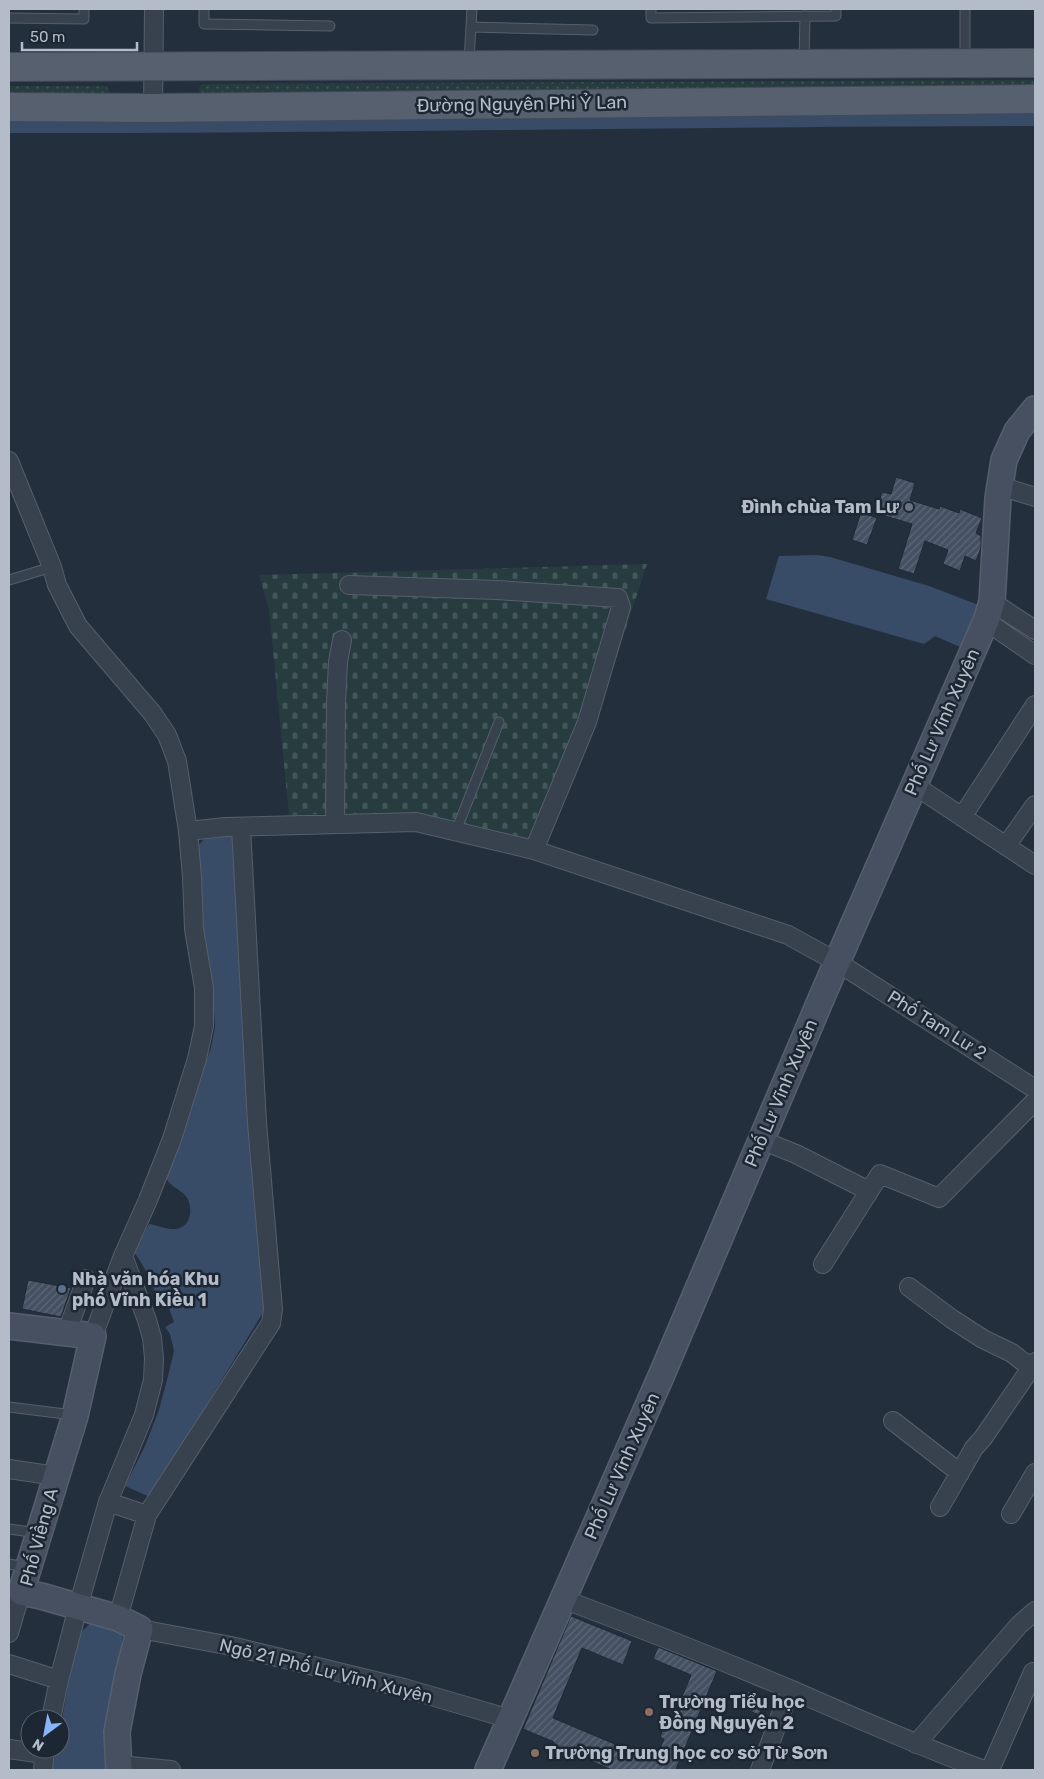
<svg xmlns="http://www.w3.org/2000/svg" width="1044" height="1779" viewBox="0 0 1044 1779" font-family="Rubik,sans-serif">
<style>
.grass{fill:url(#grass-dots)}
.cemetery{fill:url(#cemetery-stones)}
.water{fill:#394c67}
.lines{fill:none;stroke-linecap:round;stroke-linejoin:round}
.canal{stroke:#394c67;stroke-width:16}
.building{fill:url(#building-hatch);stroke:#1f2835}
.lane-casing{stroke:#565f6c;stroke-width:11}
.street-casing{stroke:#565f6c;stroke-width:20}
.secondary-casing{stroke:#565f6c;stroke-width:28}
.primary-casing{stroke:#414a57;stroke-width:30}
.lane{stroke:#38414e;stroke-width:9}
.street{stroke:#38414e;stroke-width:18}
.secondary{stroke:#465061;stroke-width:25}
.primary{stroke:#56606e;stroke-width:28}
.worship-dot{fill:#6b7280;stroke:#1d2633;stroke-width:2}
.service-dot{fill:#5c6f8a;stroke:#1d2633;stroke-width:2}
.education-dot{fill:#8d6e63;stroke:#1d2633;stroke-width:2}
.labels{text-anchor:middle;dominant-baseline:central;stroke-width:5;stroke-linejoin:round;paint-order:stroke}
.street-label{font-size:18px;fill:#b4bcc9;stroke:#1d2633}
.poi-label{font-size:18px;font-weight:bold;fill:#b4bcc9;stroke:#1d2633;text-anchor:start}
</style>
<defs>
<pattern id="grass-dots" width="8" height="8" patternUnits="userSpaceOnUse" patternTransform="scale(1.25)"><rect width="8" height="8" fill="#263c3f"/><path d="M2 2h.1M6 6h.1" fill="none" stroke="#435659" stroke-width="1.8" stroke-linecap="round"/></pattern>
<pattern id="cemetery-stones" width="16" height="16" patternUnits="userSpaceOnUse" patternTransform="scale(1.25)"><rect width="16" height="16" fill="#263c3f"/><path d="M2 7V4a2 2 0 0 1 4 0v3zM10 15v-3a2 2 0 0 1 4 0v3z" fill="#435659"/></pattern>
<pattern id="building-hatch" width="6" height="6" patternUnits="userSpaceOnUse" patternTransform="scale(1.25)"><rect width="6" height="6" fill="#455162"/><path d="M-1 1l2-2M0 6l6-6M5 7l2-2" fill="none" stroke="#5d6877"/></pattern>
</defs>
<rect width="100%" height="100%" fill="#242f3e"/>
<!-- grass -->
<path class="grass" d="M1035 80V91L205 95 200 92 199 88 202 84H205Z
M9 86H106L110 91 108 94 9 97Z"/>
<!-- cemetery -->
<path class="cemetery" d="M647 564 598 714 546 846 429 818 386 813 289 815 269 609 259 575Z"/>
<!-- water -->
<path class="water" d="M817 555 830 557 929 586 989 609 967 650 935 636 924 644 766 599 779 556Z
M234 834 264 1281V1311L150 1497 125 1486 145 1446 159 1410 168 1376 174 1351 170 1334 165 1327 174 1322 166 1300 158 1302C153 1284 145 1267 134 1252L149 1224C157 1225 167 1230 176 1229 192 1227 194 1205 185 1195 178 1188 169 1186 165 1176L211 1048 215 1027 214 1008 201 928 198 846 206 837Z
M92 1622 121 1628 123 1636 107 1746 106 1770H52L56 1749H60V1730L72 1663 81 1632Z"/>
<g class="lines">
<!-- canal -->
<path class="canal" d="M9 125C351 126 693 118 1035 118"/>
</g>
<!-- building -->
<path class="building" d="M896 477 915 483 910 500 939 509 940 506 959 513 960 509 982 518 976 533 981 536V548L976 561 965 556 960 571 943 564 948 550 925 541 914 574 898 569 912 524 875 513 882 492 891 494Z
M861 512 877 518 867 545 852 540Z
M28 1280 71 1288 61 1317 22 1309Z
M571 1616 632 1641 623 1665 582 1648 553 1718 655 1761 664 1739 660 1737 669 1714 674 1716 691 1675 653 1659 658 1647 717 1671 676 1769 678 1770H612L553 1745 554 1742 523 1729Z
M748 1691 766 1698 759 1715 741 1707Z"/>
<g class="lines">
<defs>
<path id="lane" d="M204 9V24L330 26
M651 9V18L836 16V9
M965 9V60
M9 18 84 19V9
M471 27 593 30
M469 61 472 9
M804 61 805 16
M9 580 52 567
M456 831 499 722
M9 1407 73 1415
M9 1529 39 1533
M9 1564 26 1567"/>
<path id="street" d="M153 108 154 9
M9 461 52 567 57 585 78 626 153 714 167 735 177 761 188 831 192 877 194 929 204 988V1026L197 1059 172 1139 148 1200 123 1256 93 1336
M1000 486 1035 497
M349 585 497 590 618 598 621 607 587 722 534 850
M992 602 1035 630
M986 621 1035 655
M914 785 1035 865
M962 817 1035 705
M335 824 336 704 338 662 342 640
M188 831 226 827 416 822 534 850 788 935 837 962 1035 1089
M1006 846 1035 805
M761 1140 796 1154 869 1191
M823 1264 880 1174 939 1198 1035 1101
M909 1287 952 1319 983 1339 1012 1353 1035 1371
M67 1332 86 1279
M893 1421 960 1473
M9 1469 56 1476
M108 1502 147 1515
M940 1507 974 1448 983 1438 1035 1362
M1011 1514 1035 1473
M563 1599C640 1628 716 1658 792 1690 856 1718 919 1746 984 1770
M118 1618 147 1515 271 1323 273 1309 257 1123 241 827
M140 1629 231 1646 404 1688 510 1719
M9 1633 21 1592
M9 1664 59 1680
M51 1719 59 1680 78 1607 108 1502 144 1415 153 1380 154 1358 152 1338 147 1320 123 1256
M916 1744 1019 1625 1035 1611
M9 1749 44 1754
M119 1765 171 1770
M43 1770 45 1749
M760 1770 790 1690
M990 1770 1033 1672"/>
<path id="secondary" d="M9 1326 93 1336 75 1416 21 1592 41 1596 118 1618 140 1629 128 1674 117 1732 119 1770
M488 1770 662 1374 824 992 986 621 992 602 998 498 1004 460 1017 431 1035 409"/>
<path id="primary" d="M9 67 1035 63
M9 107 153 108 1035 99"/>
</defs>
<!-- lane casing -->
<use href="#lane" class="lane-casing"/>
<!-- street casing -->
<use href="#street" class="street-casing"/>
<!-- secondary casing -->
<use href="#secondary" class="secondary-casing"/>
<!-- primary casing -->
<use href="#primary" class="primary-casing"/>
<!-- lane -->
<use href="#lane" class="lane"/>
<!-- street -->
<use href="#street" class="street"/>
<!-- secondary -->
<use href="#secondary" class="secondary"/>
<!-- primary -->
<use href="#primary" class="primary"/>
</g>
<!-- markers -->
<circle class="worship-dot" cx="909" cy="507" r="5"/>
<circle class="service-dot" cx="62" cy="1289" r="5"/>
<g class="education-dot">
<circle cx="649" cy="1712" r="5"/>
<circle cx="535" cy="1753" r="5"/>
</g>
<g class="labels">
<!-- street labels -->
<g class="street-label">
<text transform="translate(522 104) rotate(-1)">Đường Nguyên Phi Ỷ Lan</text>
<text transform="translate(942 722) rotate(-66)">Phố Lư Vĩnh Xuyên</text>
<text transform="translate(937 1025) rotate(32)">Phố Tam Lư 2</text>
<text transform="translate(781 1093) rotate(-67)">Phố Lư Vĩnh Xuyên</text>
<text transform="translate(622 1466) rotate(-66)">Phố Lư Vĩnh Xuyên</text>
<text transform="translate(39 1537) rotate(-75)">Phố Viềng A</text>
<text transform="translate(326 1671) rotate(14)">Ngõ 21 Phố Lư Vĩnh Xuyên</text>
</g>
<!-- poi labels -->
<g class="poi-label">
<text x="899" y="507" text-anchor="end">Đình chùa Tam Lư</text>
<text x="72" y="1279">Nhà văn hóa Khu<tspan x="72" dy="21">phố Vĩnh Kiều 1</tspan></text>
<text x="659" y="1702">Trường Tiểu học<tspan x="659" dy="21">Đồng Nguyên 2</tspan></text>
<text x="545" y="1753">Trường Trung học cơ sở Từ Sơn</text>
</g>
</g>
<!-- border -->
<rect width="1044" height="1779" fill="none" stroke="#b4bcc9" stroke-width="20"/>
<!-- north arrow -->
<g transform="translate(45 1734) rotate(212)"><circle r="24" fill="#1d2633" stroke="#59626f"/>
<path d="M0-4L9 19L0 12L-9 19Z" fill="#8ab4f8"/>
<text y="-8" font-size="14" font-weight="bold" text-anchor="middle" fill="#b4bcc9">N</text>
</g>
<!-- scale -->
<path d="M22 42v8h115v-8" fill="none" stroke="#b4bcc9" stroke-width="2.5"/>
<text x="30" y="42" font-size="15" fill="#b4bcc9" stroke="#1d2633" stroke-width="4" paint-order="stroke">50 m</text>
</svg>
